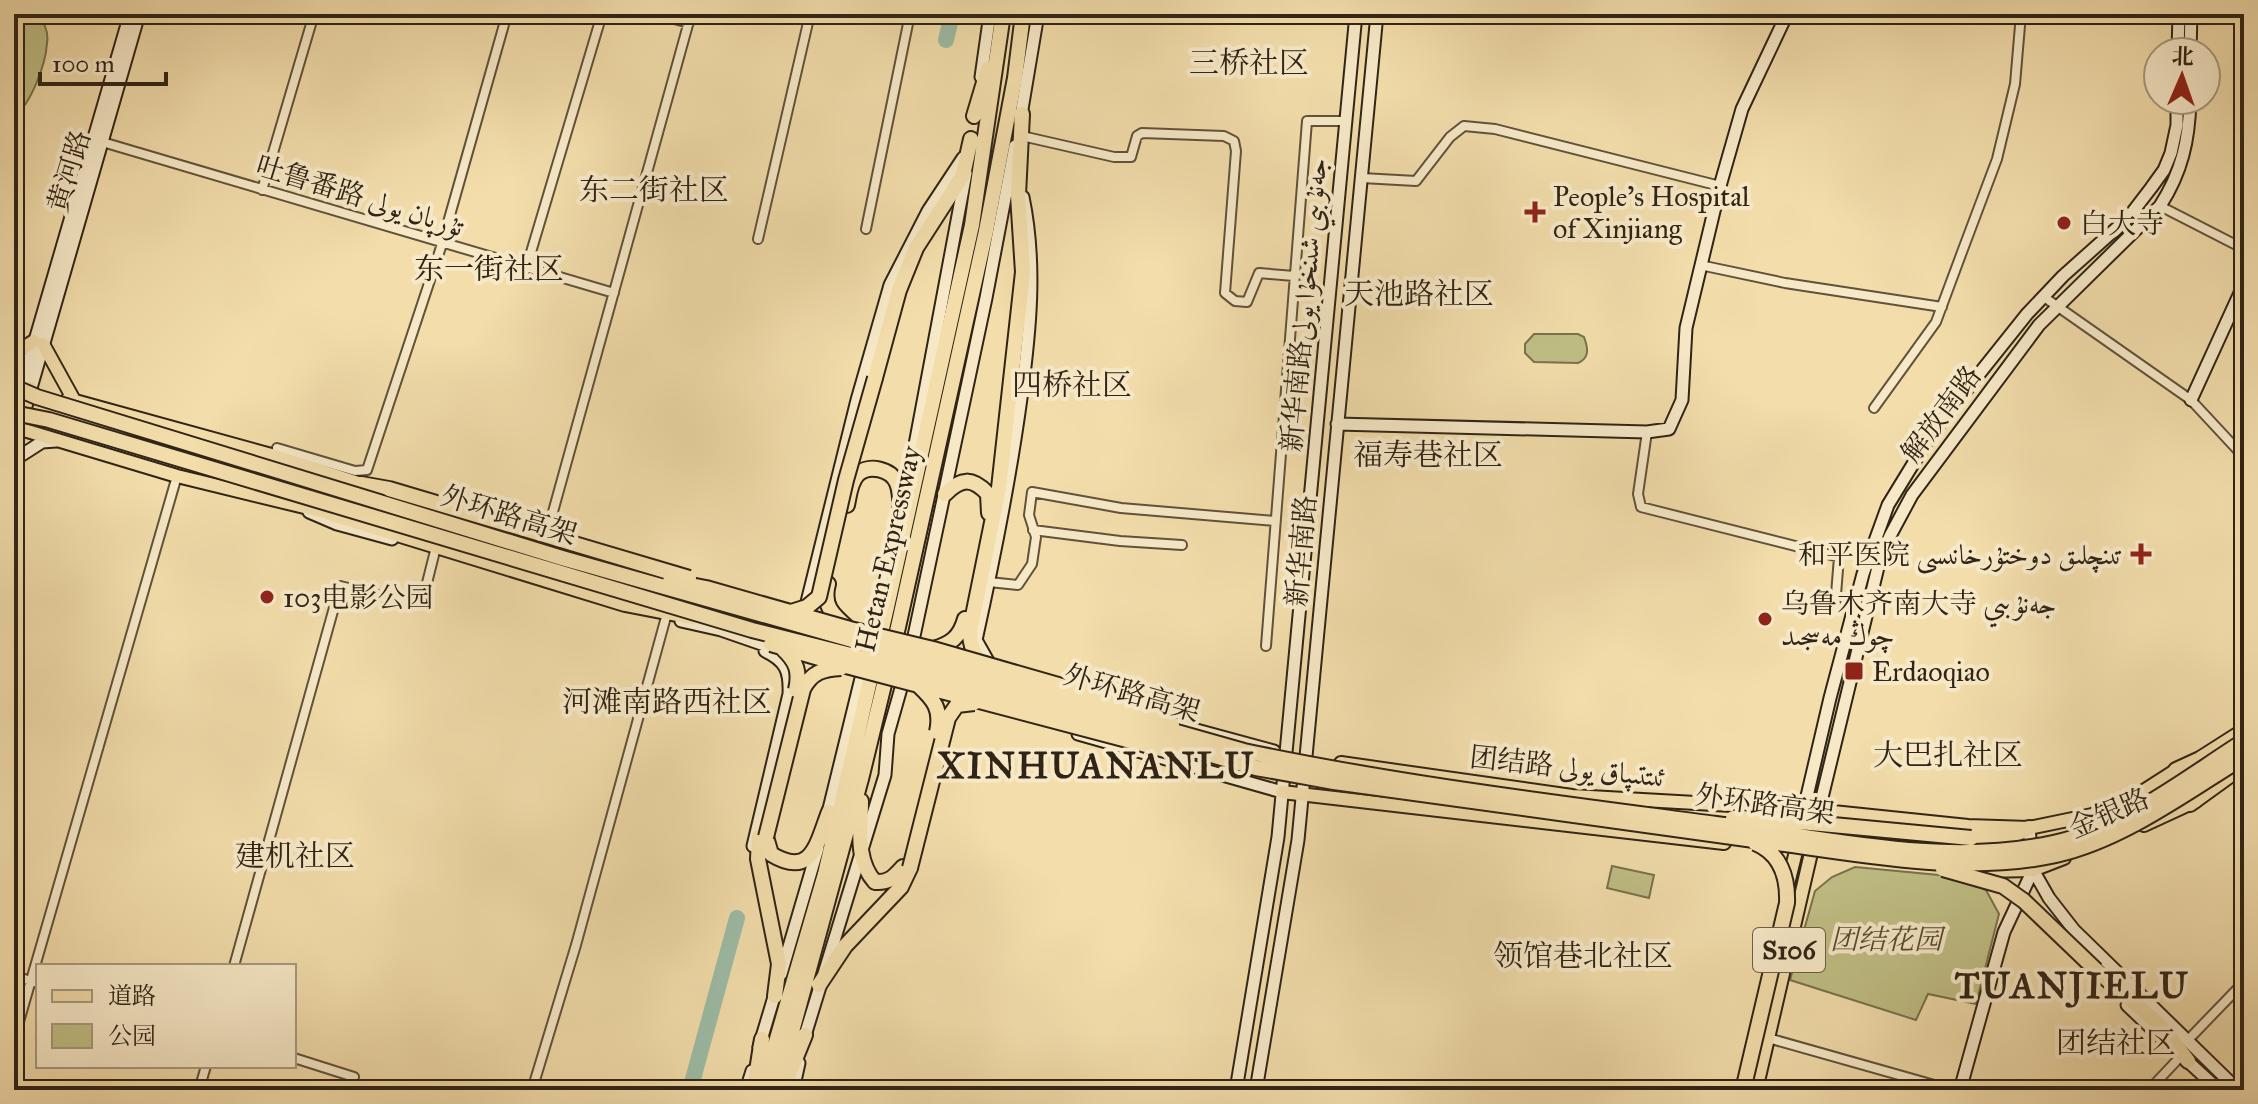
<svg xmlns="http://www.w3.org/2000/svg" width="2258" height="1104" viewBox="0 0 2258 1104" font-family="'IM FELL Great Primer',Amiri,'Noto Serif SC',serif">
<style>
.green{fill:#c0bf85;stroke:#78724e;stroke-width:2}
.lines{fill:none;stroke-linecap:round;stroke-linejoin:round}
.river{stroke:#9cbca6;stroke-width:16}
.street-casing{stroke:#60523b;stroke-width:12}
.secondary-casing{stroke:#302416;stroke-width:15}
.primary-casing{stroke:#302416;stroke-width:16}
.highway-casing{stroke:#302416;stroke-width:18}
.street{stroke:#f7e9c8;stroke-width:8}
.secondary{stroke:#f7e9c8;stroke-width:11}
.primary{stroke:#f2ddab;stroke-width:12}
.highway{stroke:#f2ddab;stroke-width:14}
.highway-bridge-casing{stroke:#302416;stroke-width:18;stroke-linecap:butt}
.highway-bridge{stroke:#f2ddab;stroke-width:14}
.poi-dot{fill:#8f2418;stroke:#f7e9c8;stroke-width:3}
.labels{text-anchor:middle;dominant-baseline:central;stroke-width:8;stroke-linejoin:round;paint-order:stroke}
.shield{fill:#f7e9c8;stroke:#6c5f4b;stroke-width:2}
.shield-label{font-size:26px;font-weight:bold;fill:#302416}
.street-label{font-size:28px;fill:#302416;stroke:#f7e9c8}
.poi-label{font-size:28px;fill:#302416;stroke:#f7e9c8;text-anchor:start}
.park-label{font-size:28px;font-style:italic;fill:#544b32;stroke:#f7e9c8}
.neighbourhood-label{font-size:30px;fill:#302416;stroke:#f7e9c8}
.district-label{font-size:36px;font-weight:bold;letter-spacing:2px;fill:#302416;stroke:#f7e9c8}
</style>
<rect width="100%" height="100%" fill="#f2ddab"/>
<filter id="stains"><feTurbulence type="fractalNoise" baseFrequency=".0025" numOctaves="4"/><feColorMatrix values="0 0 0 0 .2 0 0 0 0 .09 0 0 0 0 .02 0 0 0 .5 -.17"/></filter>
<radialGradient id="worn" r=".72"><stop offset=".6" stop-color="#630" stop-opacity="0"/><stop offset="1" stop-color="#630" stop-opacity=".3"/></radialGradient>
<!-- green -->
<path class="green" d="M14 14H36C44 21 49 32 47 43 46 63 31 105 14 116Z
M1534 334H1578L1584 337C1588 348 1590 358 1578 363L1534 362 1525 353V344Z
M1612 866 1654 875 1649 898 1607 888Z
M1855 867 1960 877 1986 890 1999 914 1976 1004 1928 994 1916 1020 1790 980 1815 891 1832 877Z"/>
<g class="lines">
<!-- river -->
<path class="river" d="M946 40 952 14
M690 1090 737 918"/>
<defs>
<path id="street" d="M656 14 689 23
M1022 136 1114 157H1131L1137 136 1142 133 1224 136 1234 141 1236 151 1225 293 1235 301 1247 302 1259 273 1294 276
M99 141 614 293
M1362 178 1416 181 1450 137 1464 126 1495 129 1720 186
M262 190 314 14
M2160 206 2244 249
M866 229 910 14
M758 239 810 14
M1700 265 1785 283 1942 307
M526 269 602 14
M2044 297 2191 400 2244 457
M1874 408 1936 322 1962 252 1997 159 2015 84 2021 14
M1647 432 1638 494 1641 507 1839 557 1835 607
M277 448 355 471 367 470 441 247 507 14
M1033 530 1120 541 1182 545
M542 536 551 519 691 14
M989 582 1018 585 1032 564 1036 537 1029 515 1032 492 1121 508 1275 521
M1266 646 1307 121H1346
M234 966 340 586 419 605 422 603 435 551
M14 976 38 983
M1768 1038 1952 1090
M14 1039 177 476
M2187 1041 2244 982
M294 1058 354 1077
M199 1090 206 1066
M532 1090 576 945 666 617
M2149 1090 2181 1056"/>
<path id="secondary" d="M2178 52 2179 14
M2190 52 2191 14
M981 77 990 14
M1020 121 1038 14
M22 385 130 14
M31 388 139 14
M2191 400 2244 284
M1337 424 1647 432 1669 429 1682 400 1686 328 1720 186 1742 109 1787 14
M14 460 42 442 56 441
M905 498 966 173
M309 512 337 524 392 539
M805 610 857 400 890 285 928 211 963 158
M681 621 721 630 776 649
M870 642 891 558
M911 650 986 298 1015 146
M989 663 976 640C994 559 1010 480 1021 398 1030 332 1037 264 1023 197
M1167 722 1274 751
M1078 734 1282 792
M1804 809 1830 698 1863 574 1888 505 1932 433 2027 314 2063 276 2128 218 2151 188 2164 170 2171 153 2177 125V100
M1819 810 1878 567 1890 536 1912 495 2039 325 2160 206C2182 172 2189 140 2190 100
M827 817 865 662
M2029 828 2033 870 2049 898 2074 930 2238 1090
M753 846 789 694C790 671 786 661 765 651
M781 974 818 848
M2127 1005 2170 1046
M803 1042 885 775 888 734 905 674
M759 1047 776 990
M2183 1057 2219 1090
M746 1090 752 1071
M793 1090 799 1063
M1236 1090 1278 837 1356 14
M1256 1090 1298 840 1377 14
M1960 1090 2004 932 2033 870"/>
<path id="primary" d="M43 344 75 402
M14 354 34 341
M68 399 275 456 361 484
M14 427 177 476 329 513
M14 444 31 388
M1341 763 1572 796 1804 809 1968 826 2029 828 2092 815 2142 792 2181 767
M1282 792 1724 843
M2144 825 2196 801
M1965 868 1984 871 2033 870 2064 858
M1787 888 1799 839
M1756 1090 1814 840"/>
<path id="highway" d="M974 116 988 69
M875 378 899 290 916 248 963 175 971 139
M361 484 389 489
M945 494C961 478 972 477 988 494L989 513
M847 505C849 496 850 482 858 474 869 464 891 469 897 483 902 495 900 510 900 522
M329 513 625 604 692 617
M828 584C822 606 833 615 849 629
M933 649C951 644 960 637 965 619
M982 663C973 654 970 644 970 631L999 488 1023 272 1018 195 1022 114
M2176 770 2200 759 2244 731
M861 801C861 829 855 860 875 882 889 883 894 877 903 867
M2190 804 2244 765
M759 837 758 859 779 964 775 996
M766 837 771 854C812 879 817 843 829 812
M1971 838 2009 837 2029 828
M2096 970 2161 1026 2188 1061
M819 985 845 946 901 887 910 868
M786 1082 805 1035
M754 1090 762 1039
M762 1090 825 874 887 607 972 225 1003 14
M776 1090 861 779 898 627 986 231 1015 78 1023 14"/>
</defs>
<!-- street casing -->
<use href="#street" class="street-casing"/>
<!-- secondary casing -->
<use href="#secondary" class="secondary-casing"/>
<!-- primary casing -->
<use href="#primary" class="primary-casing"/>
<!-- highway casing -->
<use href="#highway" class="highway-casing"/>
<!-- street -->
<use href="#street" class="street"/>
<!-- secondary -->
<use href="#secondary" class="secondary"/>
<!-- primary -->
<use href="#primary" class="primary"/>
<!-- highway -->
<use href="#highway" class="highway"/>
<defs>
<path id="highway-bridge" d="M14 387 37 397 562 558 1244 751C1400 784 1558 803 1716 824 1826 838 1943 867 2053 843 2124 828 2184 779 2244 741
M14 413 49 420 752 630 973 686 1256 768 1334 782C1476 802 1618 822 1761 841 1857 853 1960 876 2056 855 2123 840 2187 792 2244 757
M389 489 689 578
M670 581 706 588 850 629 933 649 1145 710 1172 725
M791 612 807 607 819 597 846 480 875 378
M771 644 850 667 1180 754
M783 649C797 662 800 672 796 690
M918 685C934 700 942 709 937 732
M1733 818 1769 819 1971 838
M766 837 803 689C812 672 823 669 841 668
M910 868 948 718 957 705 974 703
M1943 869 2003 886 2024 901 2096 970
M1743 1090 1787 903C1788 877 1780 853 1755 843"/>
</defs>
<!-- highway-bridge casing -->
<use href="#highway-bridge" class="highway-bridge-casing"/>
<!-- highway-bridge -->
<use href="#highway-bridge" class="highway-bridge"/>
</g>
<!-- markers -->
<g class="poi-dot">
<path d="M1531 200h8v8h8v8h-8v8h-8v-8h-8v-8h8z"/>
<circle cx="2064" cy="223" r="8"/>
<path d="M2137 542h8v8h8v8h-8v8h-8v-8h-8v-8h8z"/>
<circle cx="267" cy="597" r="8"/>
<circle cx="1765" cy="619" r="8"/>
<rect x="1844" y="661" width="20" height="20" rx="4"/>
</g>
<g class="labels">
<!-- shield labels -->
<rect class="shield" x="1753" y="928" width="72" height="44" rx="6"/>
<g class="shield-label">
<text x="1789" y="950">S106</text>
</g>
<!-- street labels -->
<g class="street-label">
<text transform="translate(69 171) rotate(-73)">黄河路</text>
<text transform="translate(360 196) rotate(17)">吐鲁番路 تۇرپان يولى</text>
<text transform="translate(1304 305) rotate(-85)">新华南路جەنۇبىي شىنخۇا يولى</text>
<text transform="translate(1941 414) rotate(-53)">解放南路</text>
<text transform="translate(509 515) rotate(17)">外环路高架</text>
<text transform="translate(888 549) rotate(-77)">Hetan Expressway</text>
<text transform="translate(1301 551) rotate(-85)">新华南路</text>
<text transform="translate(1132 693) rotate(16)">外环路高架</text>
<text transform="translate(1568 767) rotate(6)">团结路 ئىتتىپاق يولى</text>
<text transform="translate(1765 804) rotate(8)">外环路高架</text>
<text transform="translate(2109 813) rotate(-23)">金银路</text>
</g>
<!-- poi labels -->
<g class="poi-label">
<text x="1553" y="196">People's Hospital<tspan x="1553" dy="32">of Xinjiang</tspan></text>
<text x="2080" y="223">白大寺</text>
<text x="2123" y="554" text-anchor="end">和平医院 تىنچلىق دوختۇرخانىسى</text>
<text x="283" y="597">103电影公园</text>
<text x="1781" y="603">乌鲁木齐南大寺 جەنۇبىي<tspan x="1781" dy="32">چوڭ مەسجىد</tspan></text>
<text x="1872" y="671">Erdaoqiao</text>
</g>
<!-- park labels -->
<g class="park-label">
<text x="1886" y="939">团结花园</text>
</g>
<!-- neighbourhood labels -->
<g class="neighbourhood-label">
<text x="1249" y="63">三桥社区</text>
<text x="654" y="190">东二街社区</text>
<text x="489" y="269">东一街社区</text>
<text x="1419" y="294">天池路社区</text>
<text x="1072" y="385">四桥社区</text>
<text x="1428" y="455">福寿巷社区</text>
<text x="667" y="702">河滩南路西社区</text>
<text x="1948" y="755">大巴扎社区</text>
<text x="295" y="856">建机社区</text>
<text x="1583" y="956">领馆巷北社区</text>
<text x="2116" y="1043">团结社区</text>
</g>
<!-- district labels -->
<g class="district-label">
<text x="1096" y="766">XINHUANANLU</text>
<text x="2072" y="986">TUANJIELU</text>
</g>
</g>
<!-- margin -->
<rect width="2258" height="1104" fill="none" stroke="#f2ddab" stroke-width="48"/>
<rect x="16" y="16" width="2226" height="1072" fill="none" stroke="#302416" stroke-width="4"/>
<rect x="24" y="24" width="2210" height="1056" fill="none" stroke="#302416" stroke-width="2"/>
<!-- legend -->
<rect x="36" y="964" width="260" height="104" fill="#f7e9c8" stroke="#a79a81" stroke-width="2"/>
<rect x="52" y="990" width="40" height="12" fill="#f2ddab" stroke="#a79a81" stroke-width="2"/>
<text x="108" y="1004" font-size="24" fill="#302416">道路</text>
<rect x="52" y="1024" width="40" height="24" fill="#c0bf85" stroke="#a79a81" stroke-width="2"/>
<text x="108" y="1044" font-size="24" fill="#302416">公园</text>
<!-- north arrow -->
<g transform="translate(2182 76) rotate(2)"><circle r="38" fill="#f7e9c8" stroke="#a79a81" stroke-width="2"/>
<path d="M0-6L14 30L0 20L-14 30Z" fill="#8f2418"/>
<text y="-12" font-size="22" font-weight="bold" text-anchor="middle" fill="#302416">北</text>
</g>
<!-- scale -->
<path d="M40 72v12h126v-12" fill="none" stroke="#302416" stroke-width="4"/>
<text x="52" y="72" font-size="24" fill="#302416" stroke="#f7e9c8" stroke-width="6" paint-order="stroke">100 m</text>
<rect width="100%" height="100%" filter="url(#stains)"/>
<rect width="100%" height="100%" fill="url(#worn)"/>
</svg>
